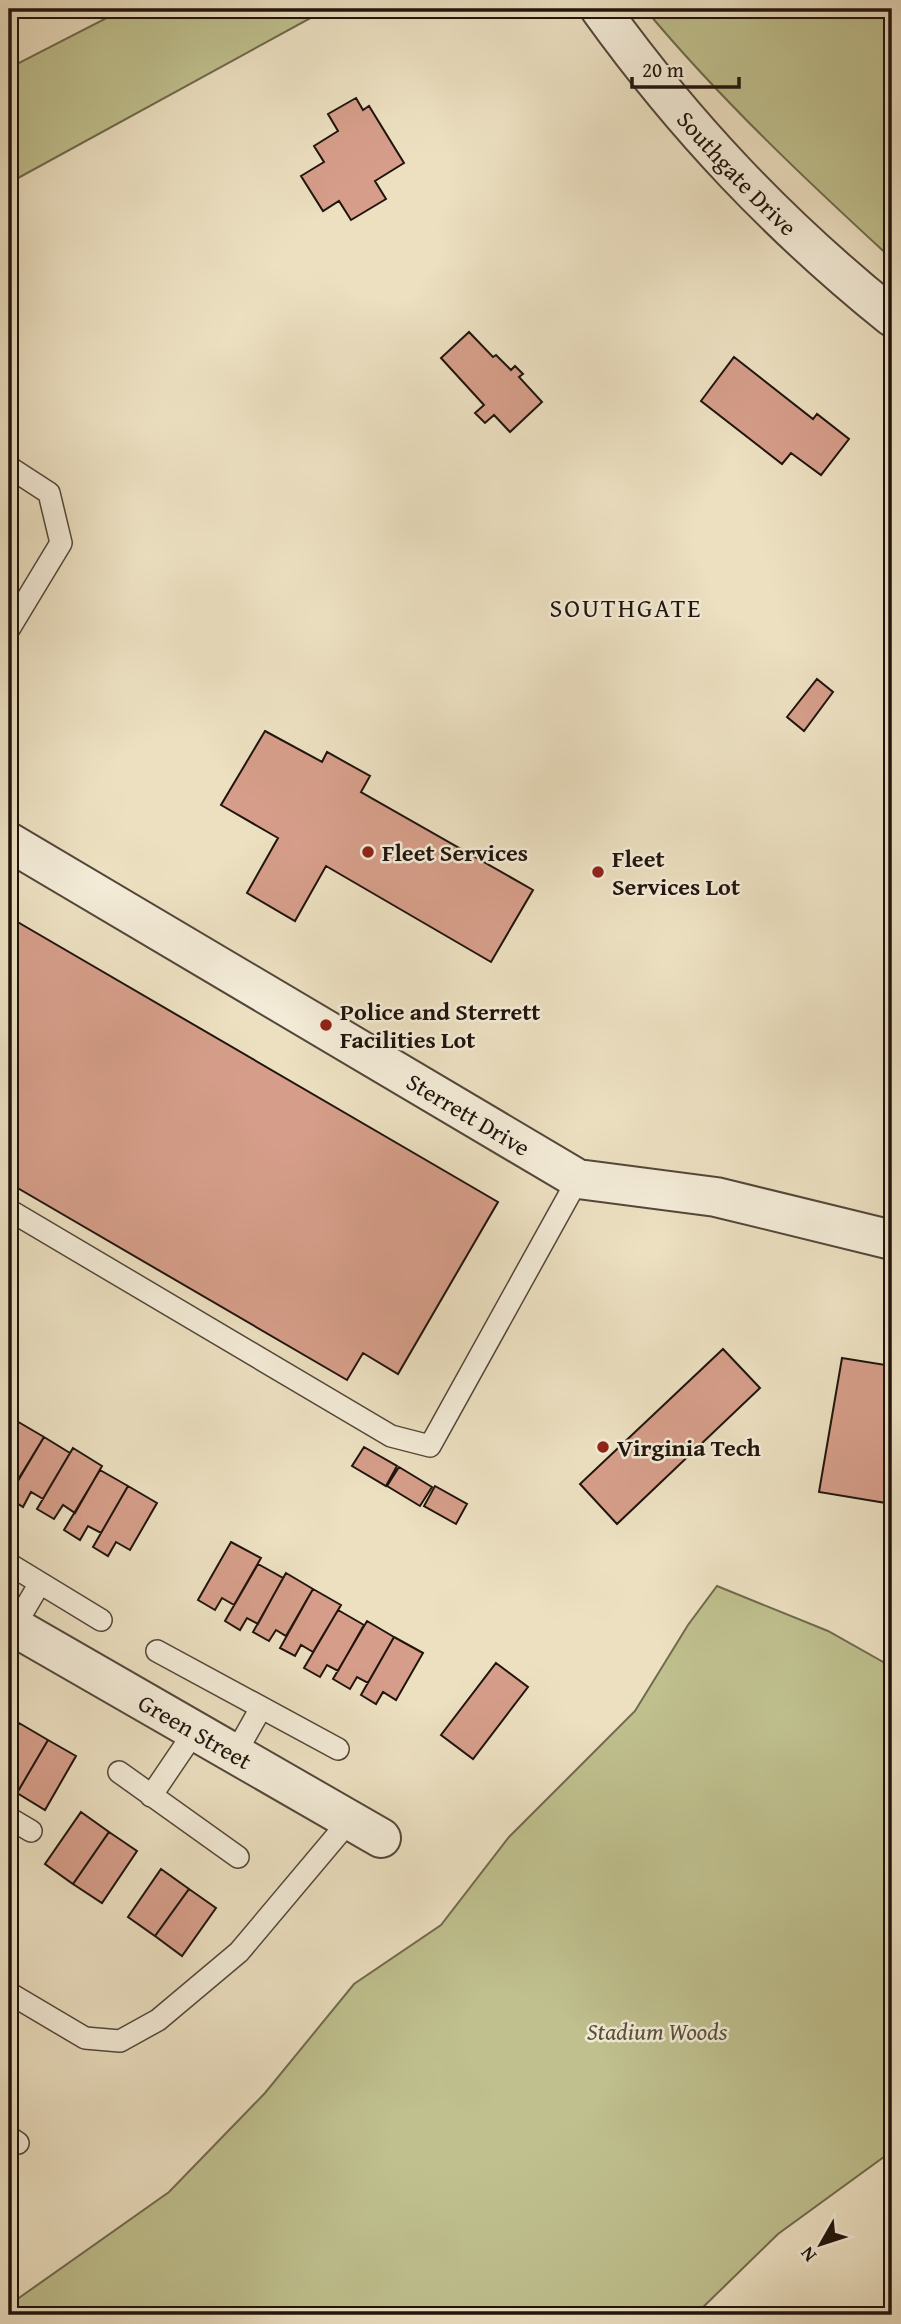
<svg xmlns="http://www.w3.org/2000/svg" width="901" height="2324" viewBox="0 0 901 2324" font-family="'Gentium Book Plus',serif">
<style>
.green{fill:#bfc08e;stroke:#706a4e;stroke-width:2}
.building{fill:#d69e8a;stroke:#20140d;stroke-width:2}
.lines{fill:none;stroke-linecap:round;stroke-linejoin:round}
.service-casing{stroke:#53473a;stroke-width:24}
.minor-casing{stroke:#53473a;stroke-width:42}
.tertiary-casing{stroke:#53473a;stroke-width:42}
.service{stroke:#f3ebd7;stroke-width:21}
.minor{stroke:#f3ebd7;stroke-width:38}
.tertiary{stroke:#f3ebd7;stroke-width:38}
.poi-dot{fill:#8f2418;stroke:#f3ebd7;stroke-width:2.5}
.labels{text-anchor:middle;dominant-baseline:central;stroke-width:5;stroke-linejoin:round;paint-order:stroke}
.street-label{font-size:24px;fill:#20140d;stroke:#f3ebd7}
.poi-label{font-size:24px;font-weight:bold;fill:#20140d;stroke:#f3ebd7;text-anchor:start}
.park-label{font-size:24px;font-style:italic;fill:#58503a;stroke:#f3ebd7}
.neighbourhood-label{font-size:26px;letter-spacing:2px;fill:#20140d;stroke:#f3ebd7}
</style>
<rect width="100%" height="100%" fill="#ece0c1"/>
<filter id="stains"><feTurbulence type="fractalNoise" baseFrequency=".00286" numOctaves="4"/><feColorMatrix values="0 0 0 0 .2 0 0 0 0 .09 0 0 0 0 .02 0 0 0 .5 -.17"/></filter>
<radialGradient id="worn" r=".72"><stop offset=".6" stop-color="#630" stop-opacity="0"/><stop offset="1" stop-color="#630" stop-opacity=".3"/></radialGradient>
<!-- green -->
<path class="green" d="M124 9H327L9 183V68Z
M645 9H892V259C806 180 720 99 645 9Z
M717 1586 828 1631 892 1667V2151L778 2234 695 2315H9V2305L169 2192 265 2093 354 1984 441 1925 509 1837 635 1711 688 1625Z"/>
<!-- building -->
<path class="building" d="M356 98 363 110 369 106 404 163 375 181 386 199 351 220 339 201 323 211 301 176 324 162 314 146 338 131 328 114Z
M469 332 493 357 496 355 511 370 515 366 523 374 519 377 542 402 510 432 494 415 485 423 475 413 484 405 441 358Z
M734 357 813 419 817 414 849 439 821 475 791 453 782 464 701 401Z
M817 679 833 692 804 731 787 717Z
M265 731 322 762 327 752 370 776 361 792 533 890 491 962 326 866 295 921 247 893 278 838 221 805Z
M9 917 498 1202 398 1374 363 1353 347 1380 9 1183Z
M723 1349 760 1388 617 1524 580 1484Z
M842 1358 892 1366V1504L819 1492Z
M15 1420 44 1437 16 1483 9 1479V1430Z
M44 1437 70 1453 43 1499 31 1492 23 1507 9 1498V1496Z
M364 1447 397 1466 386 1486 352 1466Z
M73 1448 102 1466 75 1513 63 1505 54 1519 37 1509Z
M399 1467 432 1487 420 1506 387 1486Z
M100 1470 128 1486 101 1533 88 1526 80 1540 64 1530Z
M128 1486 157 1503 130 1550 116 1542 108 1556 93 1547Z
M435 1486 467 1504 456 1524 424 1506Z
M231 1542 261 1558 234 1605 222 1598 215 1610 198 1600Z
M258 1564 283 1578 258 1624 247 1618 240 1630 225 1621Z
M286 1573 313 1589 286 1636 276 1630 269 1641 253 1632Z
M313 1589 341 1605 313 1652 301 1645 295 1656 280 1648Z
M338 1610 364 1625 338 1671 327 1665 320 1677 304 1668Z
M367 1621 394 1637 368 1683 357 1677 350 1689 333 1679Z
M394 1637 423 1653 396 1700 383 1692 376 1704 361 1695Z
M496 1663 528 1687 473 1759 441 1735Z
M9 1717 19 1723 9 1742Z
M19 1723 48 1740 17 1793 9 1788V1742Z
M48 1740 76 1756 45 1810 17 1793Z
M81 1812 109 1832 73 1884 45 1864Z
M109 1832 137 1851 102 1903 73 1884Z
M161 1869 189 1889 155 1936 128 1917Z
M189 1889 216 1908 182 1956 155 1936Z"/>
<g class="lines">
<defs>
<path id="service" d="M9 467 49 493 61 543 9 629
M9 1210 391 1436 430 1446 578 1179
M9 1564 101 1620
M14 1627 40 1583
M157 1651 338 1749
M235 1754 261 1708
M119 1772 238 1857
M151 1796 195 1731
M9 1818 31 1831
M9 1993 85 2038 120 2041 158 2020 239 1952 350 1820
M9 2137 18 2143"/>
<g id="minor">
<path id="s1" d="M9 842 578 1179 716 1197 892 1240"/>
<path id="s2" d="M9 1624 381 1838"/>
</g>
<g id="tertiary">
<path id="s3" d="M600 9C685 127 779 226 892 317"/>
</g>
</defs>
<!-- service casing -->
<use href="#service" class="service-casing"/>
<!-- minor casing -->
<use href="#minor" class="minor-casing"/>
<!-- tertiary casing -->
<use href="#tertiary" class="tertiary-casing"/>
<!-- service -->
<use href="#service" class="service"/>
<!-- minor -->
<use href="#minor" class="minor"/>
<!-- tertiary -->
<use href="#tertiary" class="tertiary"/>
</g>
<!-- markers -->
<g class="poi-dot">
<circle cx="368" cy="852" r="7"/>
<circle cx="598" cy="872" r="7"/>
<circle cx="326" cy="1025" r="7"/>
<circle cx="603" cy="1447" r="7"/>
</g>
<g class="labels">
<!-- street labels -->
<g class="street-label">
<text stroke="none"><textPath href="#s3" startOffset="214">Southgate Drive</textPath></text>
<text stroke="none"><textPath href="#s1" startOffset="534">Sterrett Drive</textPath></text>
<text stroke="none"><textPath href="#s2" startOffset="215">Green Street</textPath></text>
</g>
<!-- poi labels -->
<g class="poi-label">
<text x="382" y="852">Fleet Services</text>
<text x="612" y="858">Fleet<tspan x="612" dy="28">Services Lot</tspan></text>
<text x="340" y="1011">Police and Sterrett<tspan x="340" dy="28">Facilities Lot</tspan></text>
<text x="617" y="1447">Virginia Tech</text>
</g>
<!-- park labels -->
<g class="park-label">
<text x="657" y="2031">Stadium Woods</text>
</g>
<!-- neighbourhood labels -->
<g class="neighbourhood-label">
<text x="626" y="607">SOUTHGATE</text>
</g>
</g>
<!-- margin -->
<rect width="901" height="2324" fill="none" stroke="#ece0c1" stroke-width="35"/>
<rect x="10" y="10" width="880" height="2303" fill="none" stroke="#20140d" stroke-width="3.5"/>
<rect x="18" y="18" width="866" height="2289" fill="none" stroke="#20140d" stroke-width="2"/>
<!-- north arrow -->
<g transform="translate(821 2244) rotate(231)" stroke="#f3ebd7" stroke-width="5" paint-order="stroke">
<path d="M0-5L12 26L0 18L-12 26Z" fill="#20140d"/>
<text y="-10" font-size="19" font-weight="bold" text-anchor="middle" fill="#20140d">N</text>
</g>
<!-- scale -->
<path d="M632 77v10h107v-10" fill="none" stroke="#20140d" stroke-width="3.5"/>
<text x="642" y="77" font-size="21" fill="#20140d" stroke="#f3ebd7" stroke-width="5" paint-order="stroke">20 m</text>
<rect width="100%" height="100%" filter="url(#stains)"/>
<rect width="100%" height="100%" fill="url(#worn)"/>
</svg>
